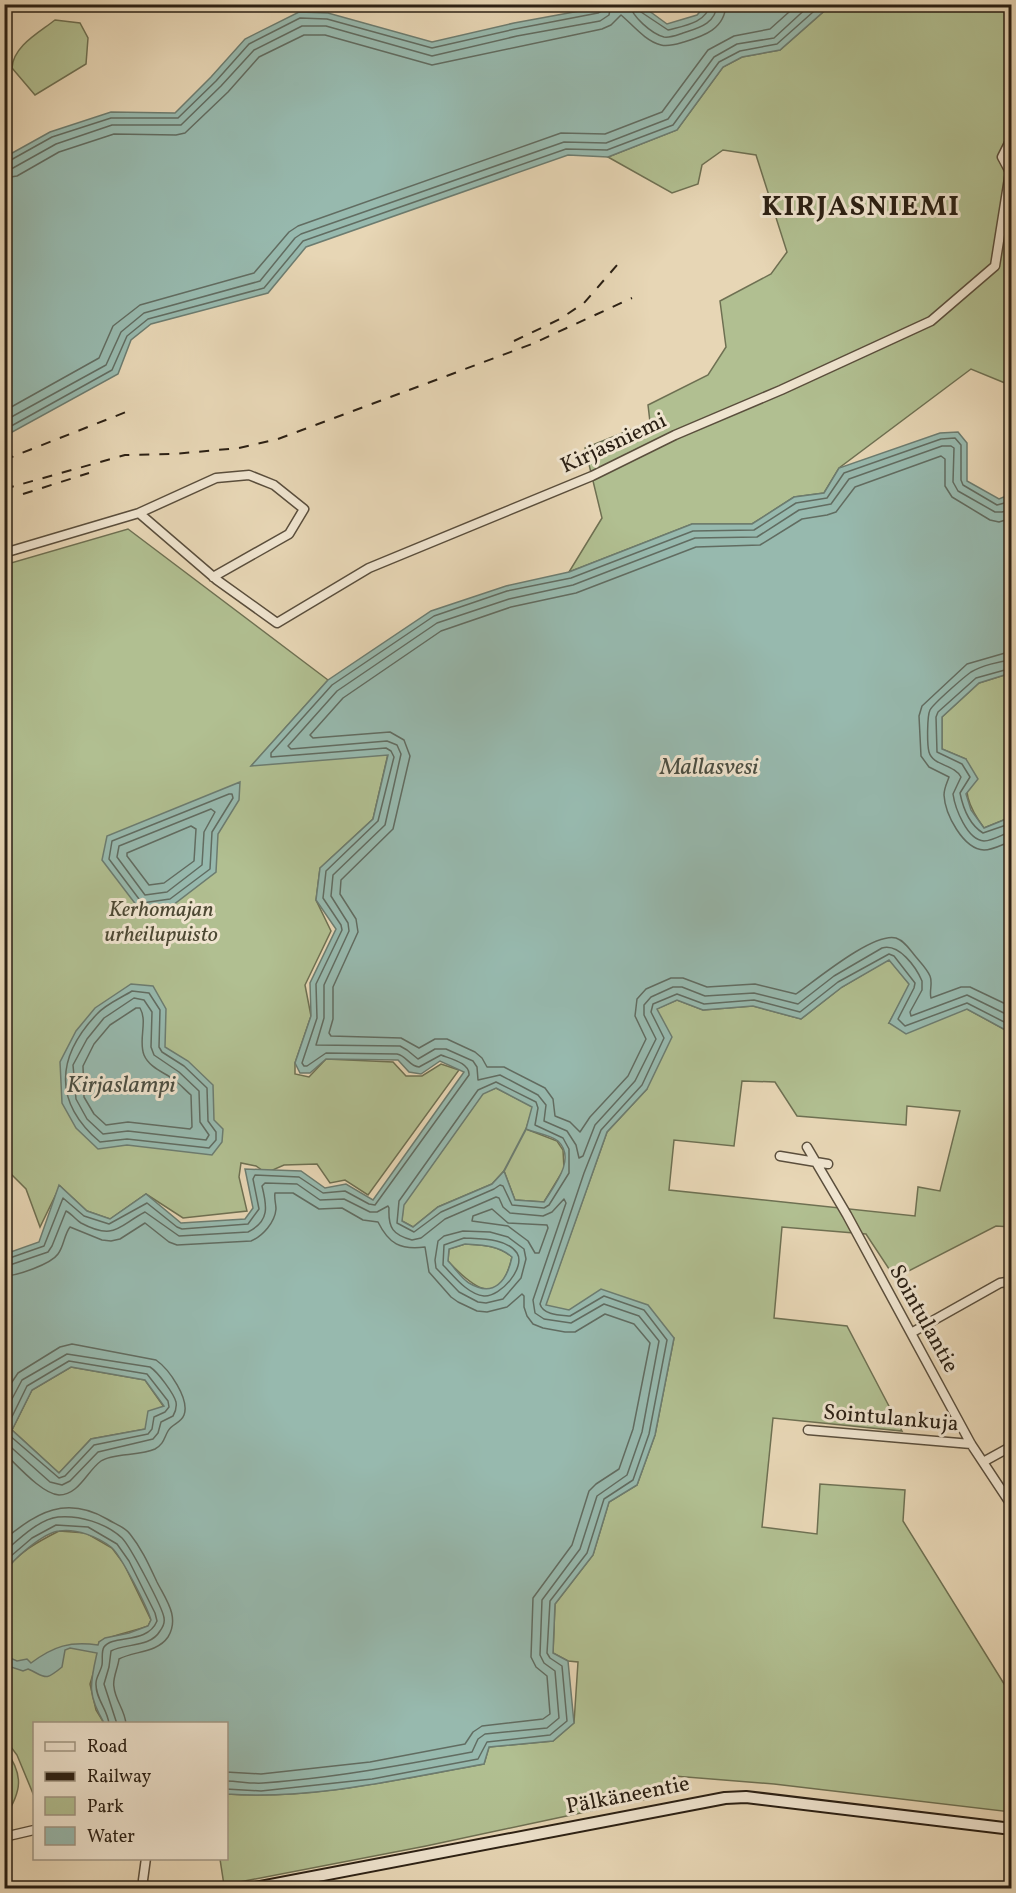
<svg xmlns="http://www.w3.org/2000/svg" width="1016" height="1893" viewBox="0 0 1016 1893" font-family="Vollkorn,serif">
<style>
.green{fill:#b1bf91;stroke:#6e7052;stroke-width:1.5;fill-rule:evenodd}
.water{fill:#97b9ae;stroke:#6c7c70;stroke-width:1.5;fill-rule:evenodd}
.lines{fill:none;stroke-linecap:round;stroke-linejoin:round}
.shore{stroke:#616c61;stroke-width:1.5}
.stream{stroke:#6c7c70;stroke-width:2}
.minor-casing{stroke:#5a4e3c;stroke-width:11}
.secondary-casing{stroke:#2b2014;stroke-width:14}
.minor{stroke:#efe4cf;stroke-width:8}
.secondary{stroke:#efe4cf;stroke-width:10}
.rail{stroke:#2b2014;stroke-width:2;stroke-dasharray:10 10;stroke-linecap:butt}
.labels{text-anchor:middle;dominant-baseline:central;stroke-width:6;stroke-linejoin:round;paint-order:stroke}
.street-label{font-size:22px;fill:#2b2014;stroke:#efe4cf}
.park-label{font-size:22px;font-style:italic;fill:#4c4833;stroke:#efe4cf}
.water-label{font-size:24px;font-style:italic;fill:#4b4e42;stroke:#efe4cf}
.district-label{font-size:28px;font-weight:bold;letter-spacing:1.5px;fill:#2b2014;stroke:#efe4cf}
</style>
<rect width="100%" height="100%" fill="#e7d6b5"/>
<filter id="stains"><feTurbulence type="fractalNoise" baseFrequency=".00333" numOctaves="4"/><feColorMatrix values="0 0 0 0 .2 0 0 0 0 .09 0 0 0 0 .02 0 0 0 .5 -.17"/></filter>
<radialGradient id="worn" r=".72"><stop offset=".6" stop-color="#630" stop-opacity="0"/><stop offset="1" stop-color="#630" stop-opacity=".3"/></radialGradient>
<!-- green -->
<path class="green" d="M835 4 1002 5 1012 30V373L1005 383 971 369 839 468 824 493 794 497 752 524H692L569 572 602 518 585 448 650 422 648 405 708 375 726 347 720 301 771 274 787 252 756 155 723 150 702 165 698 184 672 193 608 157 677 130 723 67 742 57 780 50 830 6Z
M55 20 80 23 88 38 86 64 35 95 12 68C13 46 40 32 55 20Z
M128 529 328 680 252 765 388 754 373 819 320 868 316 900 331 931 305 985 311 1016 295 1063V1074L309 1077 326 1059 393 1062 406 1076H422L441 1064 459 1070 368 1195 345 1180 330 1183 317 1164 284 1165 266 1173 256 1166 241 1163 239 1177 247 1211 183 1218 146 1194 110 1219 87 1211 60 1186 40 1227 26 1189 5 1168 4 565Z
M1011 673V817L984 828C964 801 966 791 966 759L942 749V717L979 683Z
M889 959 910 985 889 1023 967 1009 1011 1033V1227L996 1226 895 1278 866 1234 782 1227 774 1318 847 1326 902 1431 773 1418 762 1527 817 1534 820 1484 905 1490 903 1521 1011 1695V1812L774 1784 674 1776 665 1795 426 1846 224 1885 220 1859 226 1858 227 1794C311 1800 400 1779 484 1764L489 1747 553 1741 574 1723 578 1662 568 1661 553 1653 555 1604 593 1555 609 1502 637 1485 655 1435 674 1338 545 1306 607 1132 647 1089 656 1009 677 1000 703 1010 753 1006 801 1019 842 987ZM742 1081 775 1082 797 1116 906 1125 907 1106 960 1111 940 1191 918 1187 915 1216 669 1190 674 1140 734 1146Z
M496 1088 533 1107 526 1129 557 1141 563 1150 564 1169 544 1202 515 1200 504 1171 492 1184 438 1207 413 1227 402 1221 403 1205 483 1093Z
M465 1244C482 1245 498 1245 512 1257 500 1309 474 1289 448 1261L449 1249Z
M71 1367 145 1380 164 1407 146 1429 91 1439 59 1473 12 1430 32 1390Z
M59 1531 86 1533 112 1548 124 1564 151 1620 148 1626C132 1632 115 1634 99 1642L96 1664 90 1684 96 1710 104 1723 34 1724V1796L17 1755 5 1739 4 1572C17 1553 39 1541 59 1531Z
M5 1749C24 1775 22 1791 5 1817Z"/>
<!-- water -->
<path class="water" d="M612 5H641L667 24 697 15 706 5H835L830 6 780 50 742 57 723 67 677 130 608 157 568 155 306 247 268 293 151 324 131 340 118 374 5 436V157L50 132 111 112 175 113 211 77 245 39 299 12 328 13 432 42 514 23Z
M958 432 967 443V481L999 499 1011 494V673L979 683 942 717V749L966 759 978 779 966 794 971 810 984 828 1011 817V1033L967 1009 906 1034 889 1023 909 984 889 960 842 987 801 1019 753 1006 703 1010 677 1000 657 1009 672 1037 647 1089 607 1132 546 1305 569 1310 601 1289 648 1305 674 1338 655 1435 637 1485 609 1502 593 1555 555 1604 553 1653 568 1661 574 1723 553 1741 489 1747 484 1764C401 1779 312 1800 227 1794L226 1724 104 1723C87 1694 90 1684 97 1653L70 1648 65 1650 62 1667C44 1682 46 1677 28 1669L23 1671 11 1667 8 1657 17 1661 27 1659 31 1663C54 1646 70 1641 98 1645L99 1642 105 1638 129 1633 148 1626 151 1620C147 1607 121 1555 111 1547 98 1537 76 1528 59 1531 43 1533 13 1559 5 1572V1254L39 1242 59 1185 87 1211 110 1219 146 1194 181 1223 245 1219 253 1208 245 1169 301 1171 325 1188 346 1184 373 1200 464 1072 440 1061 421 1074 409 1072 398 1060 326 1059 310 1073H300L295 1063 311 1016 310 983 336 929 316 900 320 868 373 819 388 755 251 766 328 680 431 611 506 586 569 572 692 524H752L794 497 824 493 839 468 940 433ZM496 1088 532 1107 526 1129C535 1133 551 1135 558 1141 577 1159 553 1187 544 1202L515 1200 504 1171 492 1184 438 1207 413 1227 402 1221 404 1205 483 1094ZM465 1244C482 1245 498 1245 512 1257 507 1281 494 1298 469 1283 461 1278 455 1268 448 1261L449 1249ZM71 1367 145 1380 164 1406 148 1411 145 1429 91 1439 59 1473 12 1430 32 1390Z
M240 782 239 800 218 834 216 872 173 905 140 910 102 860 107 836Z
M131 984 153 986 166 1009 165 1047 188 1061 213 1085 214 1120 223 1129 222 1142 212 1155 127 1145 98 1149 76 1128 62 1103 60 1062 76 1031 95 1008Z"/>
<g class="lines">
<!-- shore -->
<path class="shore" d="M630 4C631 16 652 34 664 37 670 38 677 35 683 33 698 28 716 24 717 4
M638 4 641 12 668 30C683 26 707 23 710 4
M4 162 9 161 52 137 111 118H178L216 81 249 44 300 18 327 19 432 48 515 29 598 13 603 10 604 4
M4 169 13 168 56 144 112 125H181L221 86 254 50 302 26H326L432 56 517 36 600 21 609 15 611 4
M4 178 17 176 59 152 114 134 176 135 185 133 228 92 259 57 304 35H325L432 65 602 29 611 25 621 15C632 24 645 41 661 45 669 47 677 44 684 42 704 36 725 29 726 4
M4 411 99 358 113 326 140 305 254 273 289 232 298 226 561 133 605 134 662 112 708 50 734 36 770 29 798 4
M4 421 106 365 121 332 144 313 260 281 295 238 301 234 564 142 606 143 668 119 714 57 737 44 774 38 811 4
M4 430 112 370 127 336 148 319 264 288 303 241 566 149 607 150 673 125 719 62 740 51 777 44 822 4
M1012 509 1002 512H995L958 491 953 482 954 448 951 446H942L849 479 831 504 799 510 757 537 695 538 573 585 509 599 437 623 337 691 288 746 291 749 387 741 397 745 401 754 385 825 333 875 331 896 348 923 349 931 324 985V1018L316 1045 400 1046 407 1050 418 1059 435 1049H446L473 1061 477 1067 478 1080 500 1075 538 1095 546 1105 544 1121 567 1131 576 1145 579 1158 583 1156 595 1125 635 1081 656 1039 644 1015V1005L651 997 673 987H682L705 996 754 993 798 1004 834 976 882 948C899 943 916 967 922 981V990L910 1012 911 1016 967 995 1012 1017
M1012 518 999 522 990 520 952 497 945 486V459L941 456 855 487 836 512 827 515 802 519 760 545 696 547 576 593 511 607 441 631 343 698 310 735 313 738 390 732 404 740 410 756 393 829 341 880 340 894 356 919 358 932 333 987V1019L329 1033 331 1036 401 1038 419 1048 435 1039H447L475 1052 482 1058 487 1067H504L545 1088 553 1099 555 1116 570 1122 580 1132 590 1117 628 1076 646 1039 635 1016 637 999 646 989 671 978H683L707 987 755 984 796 994C815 981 873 932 896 938 905 941 910 950 916 957 921 963 927 969 930 976 933 983 929 991 931 998L961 987H970L1012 1007
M1012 651 967 664 922 706 919 716 921 756 929 767 949 777C947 783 944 788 944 795 945 814 963 849 984 850 993 850 1003 844 1012 841
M1012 660C1000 661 981 666 971 672 964 677 934 703 930 710 927 716 927 745 929 752 933 766 954 764 961 777L953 794C955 808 967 840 984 841 993 841 1003 834 1012 831
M1012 668 976 678 938 712 936 717 937 752 962 764 970 777 960 793C963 808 970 825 983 833L1012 823
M229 794H232L233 798 212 832 210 869 170 899 142 903 109 859 112 841Z
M211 809 215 812 204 832 202 865 167 892 145 895 117 857 119 846Z
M191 826 196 829 194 861 164 883 149 885 127 856V853Z
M132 991 149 993 160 1010 159 1047 162 1052 184 1066 207 1088 208 1121 216 1132V1140L209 1148 127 1139 100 1142C53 1102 56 1057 97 1014 106 1004 121 998 132 991Z
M134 998 144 1000 152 1012 151 1047 154 1055 179 1072 199 1091 200 1122 209 1135 206 1140 128 1131 103 1134 87 1119 76 1099 73 1065 87 1039 104 1018Z
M136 1008H140C148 1022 138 1040 144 1055 149 1067 163 1072 173 1079 179 1083 185 1090 191 1095L192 1127 190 1129 128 1122 106 1125 94 1114 84 1097 83 1066 94 1044 110 1025Z
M496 1082 536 1102 538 1108 535 1125 563 1138 569 1149V1173L549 1205 544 1208 512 1205 503 1186 500 1185 494 1189 441 1212 414 1232 397 1223 399 1201 478 1090Z
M492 1209 508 1223 547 1225 548 1228 539 1253H535L528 1241 508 1226 472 1221 473 1216Z
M463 1231 490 1232 508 1237 524 1249 526 1259 521 1278 503 1299 486 1303 478 1302 459 1292 436 1268 435 1260 438 1241 444 1236Z
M464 1238C480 1239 507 1238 517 1253 526 1267 501 1297 484 1296 467 1294 454 1276 443 1265L444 1245Z
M4 1260 44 1246 63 1198 84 1216 109 1224 147 1203 177 1227 182 1229 248 1224 259 1209 253 1179 255 1175 299 1177 323 1193 345 1191 369 1204 375 1205 469 1075C470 1063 451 1059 441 1055L419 1067C409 1066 407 1056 397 1054L326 1053 307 1066H304L302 1063 317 1018 316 984 342 930 341 925 323 898 326 871 378 821 394 757 391 751 386 748 271 757V753L332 685 434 616 507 591 571 578 693 531 754 530 796 503 827 498 844 473 941 439 955 438 961 445V480L963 485 997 505 1012 501
M4 1267 48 1252 52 1246 66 1211C72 1214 76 1220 81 1223 115 1241 118 1226 145 1212L179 1236 248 1232C270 1221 267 1206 262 1186L265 1183 297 1184 320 1200 344 1199 370 1212H377L388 1206 389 1208C388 1228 393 1235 412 1240L421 1238 445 1219 496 1197 499 1198 503 1207 510 1213 543 1216 552 1212 564 1199 566 1203 533 1300 535 1313 544 1319 571 1323 604 1304 639 1316 659 1341 642 1432 627 1475 597 1496 580 1549 542 1600 540 1655 544 1663 555 1671 559 1718 547 1728 485 1734 478 1739 472 1752C403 1765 334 1778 263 1783 251 1784 239 1781 226 1781
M4 1276C17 1276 51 1264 58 1254 64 1246 64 1235 70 1227L102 1240 111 1241 120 1239 145 1223 169 1242 177 1245 251 1241C263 1236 275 1222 276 1209 276 1204 274 1198 275 1193H293L319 1209 342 1208 363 1220 378 1222C389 1244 400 1250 425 1247L429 1272 451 1297 458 1302 477 1311 487 1312 507 1307 522 1294 524 1296V1307L527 1316 533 1324 543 1328 565 1332H575L605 1314 634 1324 650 1343 633 1429 619 1469 596 1484 589 1491 572 1545 533 1598 531 1657 536 1667 547 1676 550 1714 543 1719 482 1726 473 1732 465 1744 370 1762 261 1774 226 1772
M69 1361 147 1374 168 1401 169 1407 165 1412 154 1417 152 1429 148 1434 94 1445 65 1476 59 1478 9 1435 6 1429 27 1386Z
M4 1394 18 1373 60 1347 72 1344 156 1360C169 1369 190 1399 184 1415 181 1423 172 1424 168 1431 164 1438 164 1444 155 1449 141 1456 112 1453 101 1461 87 1471 79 1495 59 1495 42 1494 17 1465 4 1453
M4 1414 22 1380 67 1354 150 1367C158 1372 174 1394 176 1402 177 1408 176 1411 173 1416L161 1422 158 1433 153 1439 98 1452 70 1481 62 1485 50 1482 4 1441
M4 1540C37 1511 67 1496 107 1519 115 1524 125 1527 130 1534 142 1549 149 1565 157 1582 166 1600 180 1617 168 1637 157 1653 134 1651 119 1659 118 1668 112 1679 114 1687 115 1700 125 1710 126 1724
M4 1552C18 1540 39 1519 58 1517 79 1515 106 1523 122 1538 130 1546 163 1608 164 1618 165 1623 163 1627 160 1631 150 1648 125 1643 111 1651L109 1667 104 1684 117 1724
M4 1562 32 1538 56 1525 88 1527 117 1544 129 1561 155 1613 157 1621C147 1645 113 1634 104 1647 101 1652 103 1659 102 1665 101 1671 96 1677 96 1683 95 1698 108 1710 109 1724
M226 1789 261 1791 372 1779 478 1759 487 1742 550 1735 567 1721 562 1666 550 1658 547 1653 550 1601 587 1553 604 1499 633 1480 649 1434 667 1340 644 1310 604 1296 570 1316C560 1315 543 1315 540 1304L584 1173 601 1130 642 1085 664 1038 651 1012 653 1004 677 994 704 1004 754 1000 800 1012 838 982 889 954 894 956 915 983 914 988 898 1019 905 1026 967 1003 1012 1026"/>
<!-- stream -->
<path class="stream" d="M504 1171 526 1129"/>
<defs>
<path id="minor" d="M139 513 217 580 277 623 369 568 592 476 675 435 781 390 931 321 995 266 1010 172 1002 157 1012 137
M4 553 139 513 216 478 249 475 274 485 304 509 289 534 213 577
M807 1147 847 1215 971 1444 1012 1506
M780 1156 828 1164
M911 1333 1000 1283 1012 1281
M808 1430 971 1444
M983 1462 1012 1446
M4 1837 34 1830
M144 1888 143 1880 146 1858"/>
<path id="secondary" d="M255 1888 725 1798 746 1797 1012 1829"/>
</defs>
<!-- minor casing -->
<use href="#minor" class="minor-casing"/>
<!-- secondary casing -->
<use href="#secondary" class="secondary-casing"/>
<!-- minor -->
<use href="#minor" class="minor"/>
<!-- secondary -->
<use href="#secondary" class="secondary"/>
<!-- rail -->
<path class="rail" d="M514 341 560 319 584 303 618 264
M4 460 126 412
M4 489 125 455 174 454 239 448 278 439 532 344 632 298
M23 494 89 473"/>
</g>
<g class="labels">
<!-- street labels -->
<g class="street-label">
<text transform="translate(614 444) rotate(-25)">Kirjasniemi</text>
<text transform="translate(923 1319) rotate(61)">Sointulantie</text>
<text transform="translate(891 1419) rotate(5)">Sointulankuja</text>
<text transform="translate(628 1796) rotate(-11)">Pälkäneentie</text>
</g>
<!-- park labels -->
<g class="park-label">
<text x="161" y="910">Kerhomajan<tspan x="161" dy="25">urheilupuisto</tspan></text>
</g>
<!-- water labels -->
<g class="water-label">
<text x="709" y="768">Mallasvesi</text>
<text x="121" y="1086">Kirjaslampi</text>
</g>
<!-- district labels -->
<g class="district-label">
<text x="861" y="207">KIRJASNIEMI</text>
</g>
</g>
<!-- margin -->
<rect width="1016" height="1893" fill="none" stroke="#e7d6b5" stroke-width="24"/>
<rect x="6" y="6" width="1004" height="1881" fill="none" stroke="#2b2014" stroke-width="3"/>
<rect x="12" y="12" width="992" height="1869" fill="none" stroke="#2b2014" stroke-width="1.5"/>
<!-- legend -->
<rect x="33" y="1722" width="195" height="138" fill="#efe4cf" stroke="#a19684" stroke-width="1.5"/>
<rect x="45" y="1742" width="30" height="9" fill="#efe4cf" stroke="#a19684" stroke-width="1.5"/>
<text x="87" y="1752" font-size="18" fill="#2b2014">Road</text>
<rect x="45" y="1772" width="30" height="9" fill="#2b2014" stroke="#a19684" stroke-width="1.5"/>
<text x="87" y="1782" font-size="18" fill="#2b2014">Railway</text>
<rect x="45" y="1797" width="30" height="18" fill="#b1bf91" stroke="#a19684" stroke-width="1.5"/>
<text x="87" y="1812" font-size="18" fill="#2b2014">Park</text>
<rect x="45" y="1827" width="30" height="18" fill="#97b9ae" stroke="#a19684" stroke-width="1.5"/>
<text x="87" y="1842" font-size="18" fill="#2b2014">Water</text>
<rect width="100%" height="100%" filter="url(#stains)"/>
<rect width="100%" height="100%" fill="url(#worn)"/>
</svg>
